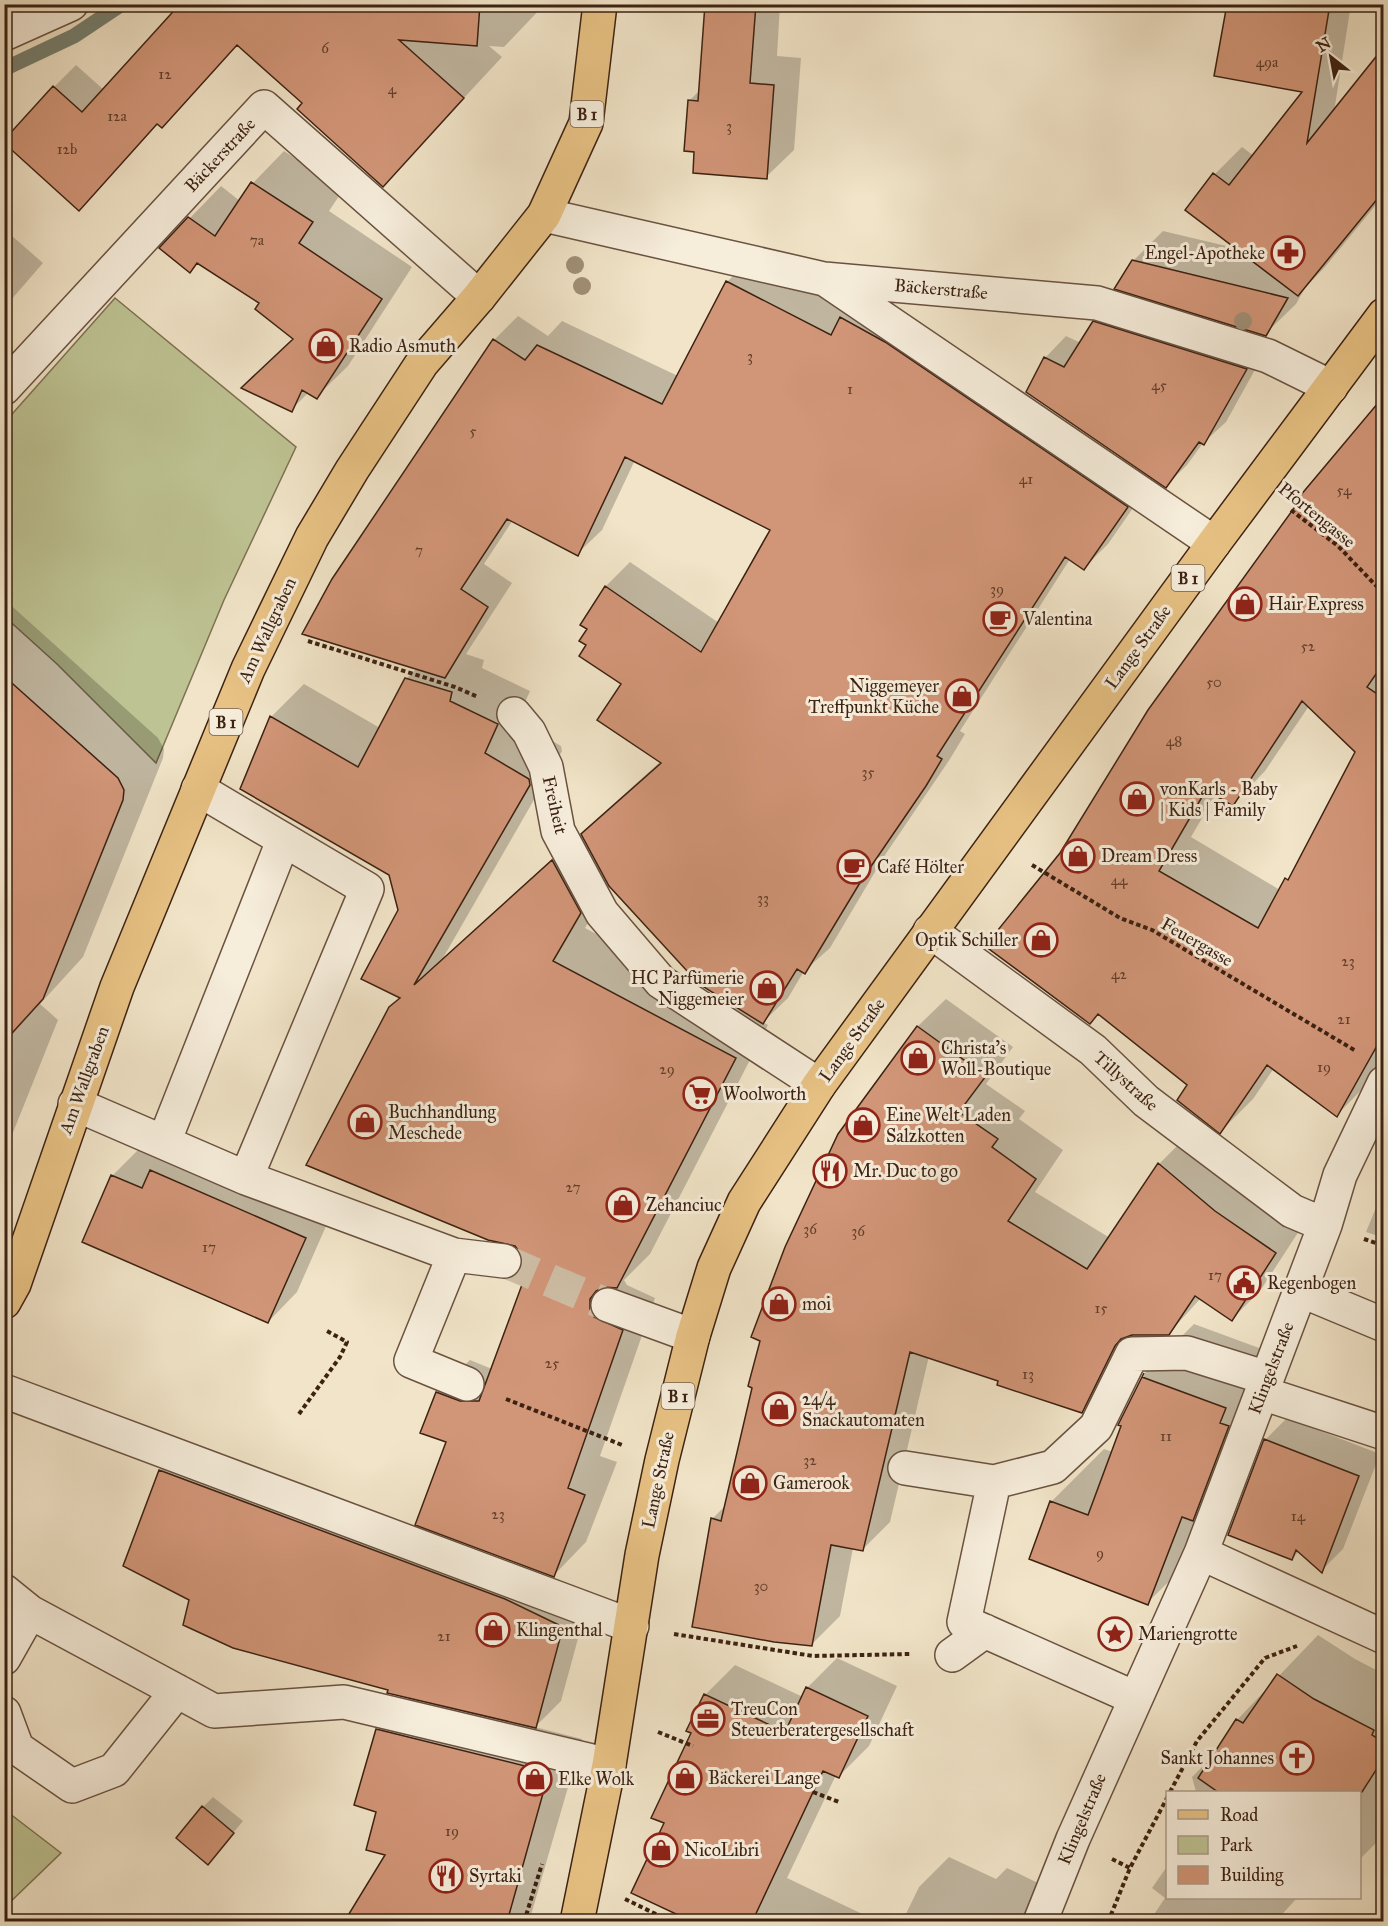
<svg xmlns="http://www.w3.org/2000/svg" width="1388" height="1926" viewBox="0 0 1388 1926" font-family="'IM FELL Great Primer',serif">
<style>
.green{fill:#bec393;stroke:#7e7252;stroke-width:1.5}
.shadow{fill:#0003;fill-rule:evenodd}
.lines{fill:none;stroke-linecap:round;stroke-linejoin:round}
.stream{stroke:#758072;stroke-width:15}
.building{fill:#d19577;stroke:#3d2212;stroke-width:1.5;fill-rule:evenodd}
.minor-tunnel{stroke:#cdbda4;stroke-width:33;stroke-dasharray:33 16;stroke-linecap:butt}
.minor-casing{stroke:#6a5240;stroke-width:36}
.major-casing{stroke:#3d2212;stroke-width:36}
.path{stroke:#3d2212;stroke-width:4;stroke-dasharray:4.5 3;stroke-linecap:butt}
.minor{stroke:#f6eddb;stroke-width:33}
.major{stroke:#e8c284;stroke-width:33}
.tree{fill:#a08f76}
.labels{text-anchor:middle;dominant-baseline:central;stroke-width:6;stroke-linejoin:round;paint-order:stroke}
.number-label{font-size:15px;fill:#623f2b}
.shield{fill:#f6eddb;stroke:#745f4e;stroke-width:1.5}
.shield-label{font-size:16px;font-weight:bold;fill:#3d2212}
.street-label{font-size:18px;fill:#3d2212;stroke:#f6eddb}
.poi-label{font-size:18px;fill:#3d2212;stroke:#f6eddb;text-anchor:start}
</style>
<rect width="100%" height="100%" fill="#f1e4c8"/>
<filter id="stains"><feTurbulence type="fractalNoise" baseFrequency=".00333" numOctaves="4"/><feColorMatrix values="0 0 0 0 .2 0 0 0 0 .09 0 0 0 0 .02 0 0 0 .5 -.17"/></filter>
<radialGradient id="worn" r=".72"><stop offset=".6" stop-color="#630" stop-opacity="0"/><stop offset="1" stop-color="#630" stop-opacity=".3"/></radialGradient>
<!-- green -->
<path class="green" d="M115 298 296 447 224 600 156 763 57 664 5 617V422Z
M5 1810 61 1853 5 1907Z"/>
<!-- shadow -->
<path class="shadow" d="M237 4H545L504 47 489 46 502 57 383 185 304 103 238 44 162 126 158 123 79 209 54 87 76 65 104 90Z
M707 4H780L777 56 801 58 794 150 766 177 696 150 689 101 700 90Z
M1229 4H1351L1334 112 1384 50V195L1325 267 1305 288 1296 304 1265 334 1133 261 1163 231 1239 249 1187 210 1215 174 1242 147 1254 156 1305 91Z
M284 151 343 190 329 211 412 267 348 366 316 397 309 392 291 410 295 338 261 303 199 262 190 271 162 247 221 186 240 201 253 183Z
M4 229 43 263 4 308Z
M751 258 851 309 1151 482 1108 544 1084 568 1070 559 960 731 965 734 950 759 885 855 830 948 804 971 788 998 763 1022 768 1025 650 1254 624 1280 627 1285 655 1298 600 1456 617 1462 586 1542 554 1575 448 1441 422 1432 437 1392 470 1360 492 1369 525 1282 521 1271 523 1254 516 1244 402 997 400 910 390 874 271 717 304 684 380 728 406 679 417 668 494 340 518 316 548 336 562 321 678 376 727 282ZM635 460 772 530 719 623 630 562 606 586 582 624 589 628 588 645 623 683 661 761 443 958 562 751 561 746 517 720 530 691 482 668 484 660 466 654 512 583 484 564 513 520 577 554 602 530ZM610 885 735 1005 734 1007 585 928Z
M1116 301 1267 348 1226 422 1203 443 1187 465 1166 486 1045 358 1066 336 1081 343 1094 322Z
M1384 398V1057L1369 1082 1337 1115 1274 1068 1253 1099 1220 1132 1189 1085 1099 1013 1090 1022 1061 854 1299 503 1297 502ZM1309 706 1357 751 1295 870 1280 890 1191 837 1216 794 1233 804 1265 771Z
M4 599 158 738 164 749 163 758 83 957 40 1004 58 1020 4 1155Z
M946 999 1013 1047 986 1084 1025 1111 1019 1119 1063 1150 1035 1192 1110 1238 1159 1164 1187 1136 1303 1225 1260 1291 1232 1319 1201 1298 1169 1333 1134 1334 1110 1383 1081 1412 929 1356 890 1522 862 1550 853 1548 840 1616 812 1644 712 1519 726 1505 839 1135 918 1026Z
M142 1146 334 1208 297 1292 268 1322 84 1241 112 1176Z
M1384 1188V1238L1366 1232Z
M1194 1324 1278 1355 1201 1550 1147 1603 1051 1502 1104 1449 1113 1452 1123 1425 1120 1424 1145 1373Z
M1287 1418 1380 1454 1343 1549 1322 1570 1299 1551 1292 1559 1265 1440Z
M186 1445 588 1602 561 1701 535 1727 582 1739 529 1922H343L351 1913 388 1854 378 1811V1730L410 1697 191 1600 160 1471Z
M1318 1635 1355 1659 1384 1674V1819L1378 1827 1380 1839 1360 1859V1792H1196L1192 1777 1215 1754 1237 1720Z
M837 1658 897 1686 869 1746 839 1776 836 1775 787 1878 879 1922H697L666 1822 705 1695 735 1665 803 1697 807 1688Z
M213 1797 243 1821 208 1863 203 1807Z
M949 1857 996 1879 1007 1868 1042 1885 1025 1922H902L919 1887Z
M1168 1865V1898H1297L1275 1922H1149L1165 1898 1152 1888Z"/>
<g class="lines">
<!-- stream -->
<path class="stream" d="M4 69 74 36 122 4"/>
</g>
<!-- building -->
<path class="building" d="M180 4H480L477 46 399 40 464 98 383 187 297 109 302 103 237 45 162 128 157 124 79 211 4 143V140L53 86 82 112Z
M705 4H756L750 83 774 85 767 179 693 173 694 152 684 151 688 100 698 101Z
M1227 4H1330L1307 143 1383 48V192L1298 296 1185 210 1213 173 1229 185 1302 92 1214 76Z
M251 182 313 222 299 243 382 299 317 399 302 390 292 412 241 388 293 339 255 309 259 303 197 263 190 273 159 248 188 217 215 236Z
M1132 260 1288 298 1266 336 1114 289Z
M726 281 831 335 840 317 885 342 1128 507 1084 570 1065 557 937 756 942 759 926 786 861 881 805 974 797 969 763 1024 699 984 609 886 581 834 661 763 597 720 621 684 579 656 586 645 579 641 587 629 580 625 605 586 701 652 770 530 625 457 578 556 507 519 461 589 488 607 445 678 302 634 332 579 493 339 525 360 537 345 662 404Z
M1093 321 1247 369 1204 445 1199 442 1166 488 1026 392 1044 357 1064 367Z
M1383 397V664L1367 687 1383 698V1035L1337 1117 1267 1065 1220 1134 1177 1100 1187 1085 1098 1014 1090 1024 985 946 1060 853 1148 710 1297 504 1295 502ZM1302 701 1355 752 1288 880 1285 878 1258 928 1159 871 1206 790 1233 806Z
M4 676 118 778 124 790 123 800 43 999 4 1042Z
M405 678 452 692 450 701 498 724 485 753 529 779 530 785 414 985 552 860 581 913 553 961 736 1058 617 1288 604 1287 596 1291 590 1299V1309L594 1317 623 1330 568 1488 585 1495 554 1577 415 1525 446 1442 420 1433 436 1392 460 1401H479L523 1282 512 1278 519 1272 522 1264 521 1254 515 1246 488 1240 306 1165 389 1007 400 998 361 979 398 910 389 875 240 789 270 716 358 767Z
M917 1026 986 1076 959 1112 998 1139 992 1147 1036 1179 1008 1221 1087 1269 1158 1163 1215 1211 1276 1253 1232 1321 1195 1296 1169 1335H1132L1121 1339 1115 1346 1082 1413 997 1385 998 1381 910 1352 863 1551 831 1545 812 1646 774 1642 692 1627 711 1518 721 1521 752 1388 748 1386 760 1341 751 1337 785 1247 838 1134Z
M150 1170 306 1238 268 1323 82 1242 111 1175 142 1188Z
M1144 1373 1142 1377 1226 1408 1220 1423 1229 1426 1193 1521 1182 1517 1148 1605 1029 1559 1050 1501 1088 1515 1121 1426 1118 1425Z
M1264 1439 1359 1476 1322 1573 1296 1550 1292 1560 1228 1535Z
M159 1470 505 1599 563 1627 536 1728 387 1693 388 1690 233 1648 183 1625 189 1600 123 1566Z
M1277 1674 1314 1699 1374 1730 1372 1735 1383 1742V1759L1362 1792H1218L1198 1778 1236 1719 1243 1723Z
M806 1687 868 1716 839 1778 823 1771 752 1922H693L631 1893 664 1823 651 1818 691 1733 686 1731 704 1694 785 1732Z
M376 1729 549 1772 507 1922H344L385 1855 366 1850 376 1812 354 1805Z
M202 1806 234 1833 208 1865 176 1838Z"/>
<g class="lines">
<!-- minor-tunnel -->
<path class="minor-tunnel" d="M504 1261 608 1305"/>
<defs>
<path id="minor" d="M4 34 71 4
M544 215 824 279 1097 303 1268 356 1331 387
M828 281 1214 543
M4 388 264 107 479 297
M514 714 529 732 546 767 558 831 602 913 661 982 819 1085
M930 931 1093 1050 1146 1101 1292 1211 1325 1225
M75 1104 246 1178 367 889 198 789
M164 1142 283 841
M246 1178 454 1255 411 1361 467 1384
M454 1255 504 1261
M1300 1290 1384 1325
M608 1305 693 1336
M4 1391 632 1626
M1262 1393 1384 1433
M905 1468 994 1482
M1201 1553 1384 1637
M4 1591 30 1612 214 1711 344 1702 609 1765
M952 1655 985 1631
M4 1658 30 1612
M1135 1698 964 1622 994 1482 1053 1467 1096 1427 1132 1354 1187 1353 1267 1378
M4 1713 17 1748 72 1786 114 1770 177 1691
M1040 1922 1073 1839 1201 1553 1325 1225 1340 1175 1384 1083"/>
<path id="major" d="M4 1302 14 1284 117 987 248 669 312 537 352 470 422 363 479 297 544 215 586 123 600 4
M577 1922 609 1765 642 1555 662 1460 693 1336 714 1268 744 1202 819 1085 1214 543 1384 315"/>
</defs>
<!-- minor casing -->
<use href="#minor" class="minor-casing"/>
<!-- major casing -->
<use href="#major" class="major-casing"/>
<!-- path -->
<path class="path" d="M1291 510 1338 546 1384 594
M308 641 455 687 478 697
M1032 865 1120 918 1152 930 1356 1051
M1364 1239 1384 1246
M506 1399 622 1445
M299 1414 340 1357 347 1342 327 1331
M674 1634 813 1656 910 1654
M658 1732 693 1746
M813 1792 839 1802
M1170 1792 1197 1741 1265 1658 1297 1646
M1112 1859 1130 1868
M625 1899 672 1922
M524 1922 542 1864
M1108 1922 1130 1868 1168 1796"/>
<!-- minor -->
<use href="#minor" class="minor"/>
<!-- major -->
<use href="#major" class="major"/>
</g>
<!-- trees -->
<g class="tree">
<circle cx="575" cy="265" r="9"/>
<circle cx="582" cy="286" r="9"/>
<circle cx="1243" cy="321" r="9"/>
</g>
<!-- icons -->
<defs>
<symbol id="pharmacy-ring" viewBox="-11 -11 22 22"><circle r="9.5" fill="#f6eddb" stroke="#8f2418" stroke-width="1.5"/><path d="M-2-6h4v4h4v4h-4v4h-4v-4h-4v-4h4Z" fill="#8f2418"/></symbol>
<symbol id="shop-ring" viewBox="-11 -11 22 22"><circle r="9.5" fill="#f6eddb" stroke="#8f2418" stroke-width="1.5"/><path d="M-5-2.5h2.3a2.7 3.5 0 0 1 5.4 0H5L5.5 6h-11ZM-1.5-2.5h3a1.5 2.3 0 0 0-3 0Z" fill="#8f2418"/></symbol>
<symbol id="cafe-ring" viewBox="-11 -11 22 22"><circle r="9.5" fill="#f6eddb" stroke="#8f2418" stroke-width="1.5"/><path d="M-5.5-4.5H6V0H3Q3 3.5 0 3.5H-2.5Q-5.5 3.5-5.5 0ZM3-3.2v2h1.7v-2ZM-6 4.5H4V6H-6Z" fill="#8f2418"/></symbol>
<symbol id="supermarket-ring" viewBox="-11 -11 22 22"><circle r="9.5" fill="#f6eddb" stroke="#8f2418" stroke-width="1.5"/><path d="M-6-5.5h2.5l.6 2H6L4.5 2H-2.5L-4.4-4H-6ZM-1.5 3.2a1.3 1.3 0 1 0 .1 0ZM3 3.2a1.3 1.3 0 1 0 .1 0Z" fill="#8f2418"/></symbol>
<symbol id="restaurant-ring" viewBox="-11 -11 22 22"><circle r="9.5" fill="#f6eddb" stroke="#8f2418" stroke-width="1.5"/><path d="M-5-6h1v4h1v-4h1v4h1v-4h1v5L-1.5 .5V6h-2V.5L-5-1ZM5-6V6H3V1.5H1.5Q1.5-4 5-6Z" fill="#8f2418"/></symbol>
<symbol id="civic-ring" viewBox="-11 -11 22 22"><circle r="9.5" fill="#f6eddb" stroke="#8f2418" stroke-width="1.5"/><path d="M-.6-6.5H3V-4.5H.6V-3L4-1V1h2V6H-6V1h2V-1L-.6-3ZM-1.2 2.5V6h2.4V2.5Z" fill="#8f2418"/></symbol>
<symbol id="sight-ring" viewBox="-11 -11 22 22"><circle r="9.5" fill="#f6eddb" stroke="#8f2418" stroke-width="1.5"/><path d="M0-6L1.8-2.2L6-1.7L2.9 1.2L3.7 5.4L0 3.3L-3.7 5.4L-2.9 1.2L-6-1.7L-1.8-2.2Z" fill="#8f2418"/></symbol>
<symbol id="office-ring" viewBox="-11 -11 22 22"><circle r="9.5" fill="#f6eddb" stroke="#8f2418" stroke-width="1.5"/><path d="M-6-3h4V-5.5h4V-3h4V5H-6ZM-1-4.5V-3h2v-1.5ZM-6 0V1H6V0Z" fill="#8f2418"/></symbol>
<symbol id="church-ring" viewBox="-11 -11 22 22"><circle r="9.5" fill="#f6eddb" stroke="#8f2418" stroke-width="1.5"/><path d="M-1.2-6h2.4v3.5h3.3v2.4h-3.3V6h-2.4V-.1h-3.3v-2.4h3.3Z" fill="#8f2418"/></symbol>
</defs>
<g fill-rule="evenodd">
<use href="#pharmacy-ring" x="1269" y="234" width="38" height="38"/>
<use href="#shop-ring" x="307" y="327" width="38" height="38"/>
<use href="#shop-ring" x="1226" y="585" width="38" height="38"/>
<use href="#cafe-ring" x="981" y="600" width="38" height="38"/>
<use href="#shop-ring" x="943" y="677" width="38" height="38"/>
<use href="#shop-ring" x="1118" y="780" width="38" height="38"/>
<use href="#shop-ring" x="1059" y="837" width="38" height="38"/>
<use href="#cafe-ring" x="835" y="848" width="38" height="38"/>
<use href="#shop-ring" x="1022" y="921" width="38" height="38"/>
<use href="#shop-ring" x="748" y="969" width="38" height="38"/>
<use href="#shop-ring" x="899" y="1039" width="38" height="38"/>
<use href="#supermarket-ring" x="681" y="1075" width="38" height="38"/>
<use href="#shop-ring" x="346" y="1103" width="38" height="38"/>
<use href="#shop-ring" x="844" y="1106" width="38" height="38"/>
<use href="#restaurant-ring" x="811" y="1152" width="38" height="38"/>
<use href="#shop-ring" x="604" y="1186" width="38" height="38"/>
<use href="#civic-ring" x="1225" y="1264" width="38" height="38"/>
<use href="#shop-ring" x="760" y="1285" width="38" height="38"/>
<use href="#shop-ring" x="760" y="1390" width="38" height="38"/>
<use href="#shop-ring" x="731" y="1464" width="38" height="38"/>
<use href="#shop-ring" x="474" y="1611" width="38" height="38"/>
<use href="#sight-ring" x="1096" y="1615" width="38" height="38"/>
<use href="#office-ring" x="689" y="1700" width="38" height="38"/>
<use href="#church-ring" x="1278" y="1739" width="38" height="38"/>
<use href="#shop-ring" x="666" y="1759" width="38" height="38"/>
<use href="#shop-ring" x="516" y="1760" width="38" height="38"/>
<use href="#shop-ring" x="642" y="1831" width="38" height="38"/>
<use href="#restaurant-ring" x="427" y="1857" width="38" height="38"/>
</g>
<g class="labels">
<!-- number labels -->
<g class="number-label">
<text x="325" y="48">6</text>
<text x="1267" y="62">49a</text>
<text x="165" y="74">12</text>
<text x="392" y="89">4</text>
<text x="117" y="116">12a</text>
<text x="729" y="126">3</text>
<text x="67" y="149">12b</text>
<text x="257" y="240">7a</text>
<text x="750" y="356">3</text>
<text x="1159" y="385">45</text>
<text x="850" y="389">1</text>
<text x="473" y="431">5</text>
<text x="1026" y="479">41</text>
<text x="1344" y="490">54</text>
<text x="419" y="550">7</text>
<text x="997" y="589">39</text>
<text x="1308" y="646">52</text>
<text x="1214" y="682">50</text>
<text x="1174" y="741">48</text>
<text x="868" y="772">35</text>
<text x="1119" y="880">44</text>
<text x="763" y="898">33</text>
<text x="1348" y="961">23</text>
<text x="1119" y="974">42</text>
<text x="1344" y="1019">21</text>
<text x="1324" y="1067">19</text>
<text x="667" y="1069">29</text>
<text x="573" y="1187">27</text>
<text x="810" y="1229">36</text>
<text x="858" y="1231">36</text>
<text x="209" y="1247">17</text>
<text x="1215" y="1275">17</text>
<text x="1101" y="1308">15</text>
<text x="552" y="1363">25</text>
<text x="1028" y="1374">13</text>
<text x="1166" y="1436">11</text>
<text x="810" y="1460">32</text>
<text x="498" y="1514">23</text>
<text x="1298" y="1516">14</text>
<text x="1100" y="1553">9</text>
<text x="761" y="1586">30</text>
<text x="444" y="1636">21</text>
<text x="452" y="1831">19</text>
</g>
<!-- shield labels -->
<g class="shield">
<rect x="570.5" y="101" width="33" height="26" rx="4.5"/>
<rect x="1171.5" y="565" width="33" height="26" rx="4.5"/>
<rect x="209.5" y="709" width="33" height="26" rx="4.5"/>
<rect x="661.5" y="1383" width="33" height="26" rx="4.5"/>
</g>
<g class="shield-label">
<text x="587" y="114">B 1</text>
<text x="1188" y="578">B 1</text>
<text x="226" y="722">B 1</text>
<text x="678" y="1396">B 1</text>
</g>
<!-- street labels -->
<g class="street-label">
<text transform="translate(220 155) rotate(-47)">Bäckerstraße</text>
<text transform="translate(941 289) rotate(5)">Bäckerstraße</text>
<text transform="translate(1317 515) rotate(39)">Pfortengasse</text>
<text transform="translate(267 630) rotate(-65)">Am Wallgraben</text>
<text transform="translate(1138 647) rotate(-54)">Lange Straße</text>
<text transform="translate(555 805) rotate(77)">Freiheit</text>
<text transform="translate(1197 942) rotate(30)">Feuergasse</text>
<text transform="translate(852 1040) rotate(-54)">Lange Straße</text>
<text transform="translate(84 1080) rotate(-70)">Am Wallgraben</text>
<text transform="translate(1126 1081) rotate(42)">Tillystraße</text>
<text transform="translate(1271 1368) rotate(-69)">Klingelstraße</text>
<text transform="translate(658 1480) rotate(-78)">Lange Straße</text>
<text transform="translate(1082 1819) rotate(-67)">Klingelstraße</text>
</g>
<!-- poi labels -->
<g class="poi-label">
<text x="1265" y="253" text-anchor="end">Engel-Apotheke</text>
<text x="349" y="346">Radio Asmuth</text>
<text x="1268" y="604">Hair Express</text>
<text x="1023" y="619">Valentina</text>
<text x="939" y="686" text-anchor="end">Niggemeyer<tspan x="939" dy="21">Treffpunkt Küche</tspan></text>
<text x="1160" y="789">vonKarls - Baby<tspan x="1160" dy="21">| Kids | Family</tspan></text>
<text x="1101" y="856">Dream Dress</text>
<text x="877" y="867">Café Hölter</text>
<text x="1018" y="940" text-anchor="end">Optik Schiller</text>
<text x="744" y="978" text-anchor="end">HC Parfümerie<tspan x="744" dy="21">Niggemeier</tspan></text>
<text x="941" y="1048">Christa's<tspan x="941" dy="21">Woll-Boutique</tspan></text>
<text x="723" y="1094">Woolworth</text>
<text x="388" y="1112">Buchhandlung<tspan x="388" dy="21">Meschede</tspan></text>
<text x="886" y="1115">Eine Welt Laden<tspan x="886" dy="21">Salzkotten</tspan></text>
<text x="853" y="1171">Mr. Duc to go</text>
<text x="646" y="1205">Zehanciuc</text>
<text x="1267" y="1283">Regenbogen</text>
<text x="802" y="1304">moi</text>
<text x="802" y="1399">24/4<tspan x="802" dy="21">Snackautomaten</tspan></text>
<text x="773" y="1483">Gamerook</text>
<text x="516" y="1630">Klingenthal</text>
<text x="1138" y="1634">Mariengrotte</text>
<text x="731" y="1709">TreuCon<tspan x="731" dy="21">Steuerberatergesellschaft</tspan></text>
<text x="1274" y="1758" text-anchor="end">Sankt Johannes</text>
<text x="708" y="1778">Bäckerei Lange</text>
<text x="558" y="1779">Elke Wolk</text>
<text x="684" y="1850">NicoLibri</text>
<text x="469" y="1876">Syrtaki</text>
</g>
</g>
<!-- margin -->
<rect width="1388" height="1926" fill="none" stroke="#f1e4c8" stroke-width="24"/>
<rect x="6" y="6" width="1376" height="1914" fill="none" stroke="#3d2212" stroke-width="3"/>
<rect x="12" y="12" width="1364" height="1902" fill="none" stroke="#3d2212" stroke-width="1.5"/>
<!-- legend -->
<rect x="1166" y="1791" width="195" height="108" fill="#f6eddb" stroke="#ac9c8b" stroke-width="1.5"/>
<rect x="1178" y="1810" width="30" height="9" fill="#e8c284" stroke="#ac9c8b" stroke-width="1.5"/>
<text x="1220" y="1821" font-size="18" fill="#3d2212">Road</text>
<rect x="1178" y="1836" width="30" height="18" fill="#bec393" stroke="#ac9c8b" stroke-width="1.5"/>
<text x="1220" y="1851" font-size="18" fill="#3d2212">Park</text>
<rect x="1178" y="1866" width="30" height="18" fill="#d19577" stroke="#ac9c8b" stroke-width="1.5"/>
<text x="1220" y="1881" font-size="18" fill="#3d2212">Building</text>
<!-- north arrow -->
<g transform="translate(1331 57) rotate(329)" stroke="#f6eddb" stroke-width="4.5" paint-order="stroke">
<path d="M0-4.5L10 22L0 15L-10 22Z" fill="#3d2212"/>
<text y="-9" font-size="16" font-weight="bold" text-anchor="middle" fill="#3d2212">N</text>
</g>
<rect width="100%" height="100%" filter="url(#stains)"/>
<rect width="100%" height="100%" fill="url(#worn)"/>
</svg>
